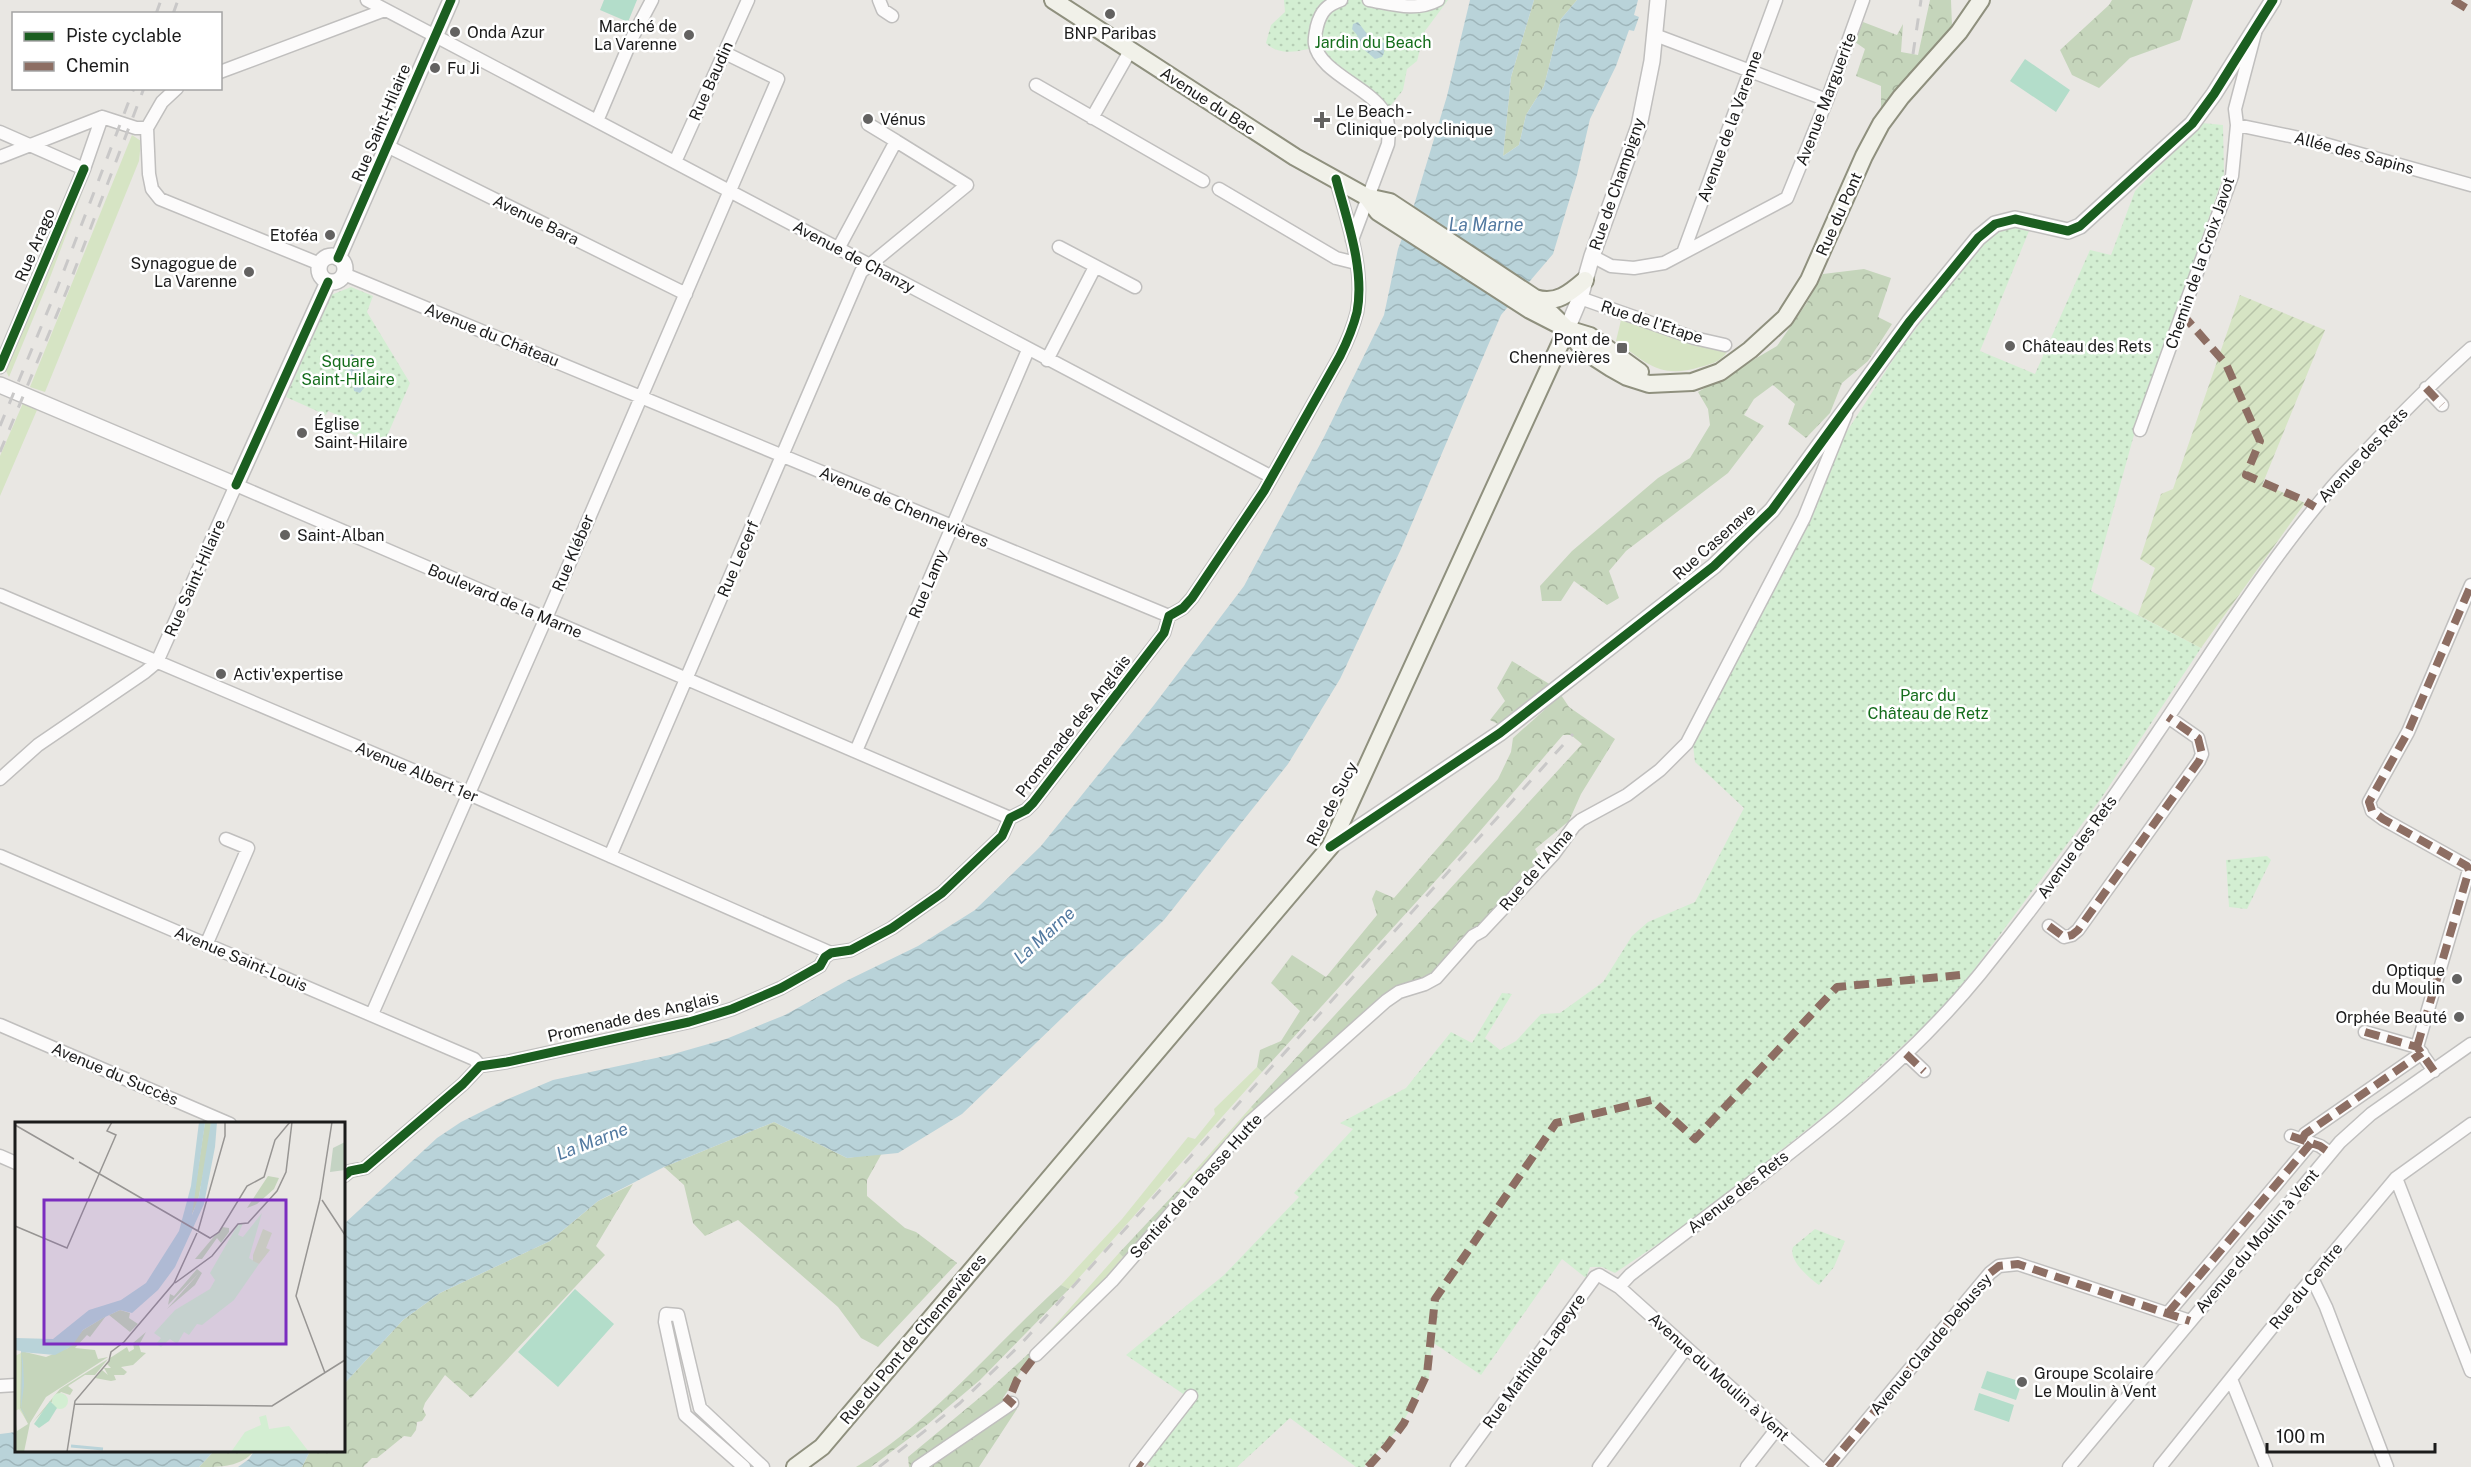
<svg xmlns="http://www.w3.org/2000/svg" width="2471" height="1467" viewBox="0 0 2471 1467" font-family="'Public Sans',sans-serif">
<style>
.grass{fill:#d6e4c4}
.forest{fill:url(#forest-crowns)}
.park{fill:url(#park-dots)}
.garden{fill:url(#garden-furrows)}
.pitch{fill:#b3ddca}
.water{fill:url(#water-waves)}
.lines{fill:none;stroke-linecap:round;stroke-linejoin:round}
.minor-casing{stroke:#c0bfbe;stroke-width:15}
.tertiary-casing{stroke:#c0bfbe;stroke-width:18}
.secondary-casing{stroke:#8f907e;stroke-width:20}
.minor{stroke:#fcfbfb;stroke-width:12}
.tertiary{stroke:#fcfbfb;stroke-width:15}
.secondary{stroke:#f1f1e9;stroke-width:16}
.rail{stroke:#c9c8c8;stroke-width:3;stroke-dasharray:12 12;stroke-linecap:butt}
.quiet{stroke:#8d6e63;stroke-width:8;stroke-dasharray:15 8;stroke-linecap:butt}
.cycleway-casing{stroke:#fff;stroke-width:13}
.cycleway{stroke:#1b5e20;stroke-width:9}
.poi-dot{fill:#636261;stroke:#fff;stroke-width:2}
.labels{text-anchor:middle;dominant-baseline:central;stroke-width:5;stroke-linejoin:round;paint-order:stroke}
.poi-label{font-size:16px;fill:#1b1b1b;stroke:#fff;text-anchor:start}
.park-label{font-size:16px;fill:#156d1c;stroke:#fff}
.street-label{font-size:16px;fill:#1b1b1b;stroke:#fff}
.water-label{font-size:18px;font-style:italic;fill:#5279a0;stroke:#fff}
.inset-river{fill:none;stroke:#b9d3d9;stroke-width:3}
.inset-road{fill:none;stroke:#979593;stroke-width:1.5}
.view{fill:#7b2cbf;fill-opacity:0.15;stroke:#7b2cbf;stroke-width:3}
.inset-edge{fill:none;stroke:#1b1b1b;stroke-width:3}
</style>
<defs>
<pattern id="forest-crowns" width="20" height="18" patternUnits="userSpaceOnUse" patternTransform="scale(1.5)"><rect width="20" height="18" fill="#c5d5bb"/><path d="M2 6a3 3 0 1 1 6 0M12 15a3 3 0 1 1 6 0" fill="none" stroke="#a9b6a0"/></pattern>
<pattern id="park-dots" width="8" height="8" patternUnits="userSpaceOnUse" patternTransform="scale(1.5)"><rect width="8" height="8" fill="#d3eed2"/><path d="M2 2h.1M6 6h.1" fill="none" stroke="#b5ccb4" stroke-width="1.8" stroke-linecap="round"/></pattern>
<pattern id="garden-furrows" width="10" height="10" patternUnits="userSpaceOnUse" patternTransform="scale(1.5)"><rect width="10" height="10" fill="#d6e4c4"/><path d="M-1 1l2-2M0 10L10 0M9 11l2-2" fill="none" stroke="#b7c3a8"/></pattern>
<pattern id="water-waves" width="16" height="10" patternUnits="userSpaceOnUse" patternTransform="scale(1.5)"><rect width="16" height="10" fill="#b9d3d9"/><path d="M0 5q4-4 8 0t8 0" fill="none" stroke="#9eb5ba"/></pattern>
</defs>
<rect width="100%" height="100%" fill="#e9e7e3"/>
<!-- grass -->
<path class="grass" d="M132 135 141 141 139 161 45 392 30 387Z
M84 188 49 280 9 377 6 371Z
M1621 320 1727 352C1720 362 1712 364 1700 367 1661 379 1647 364 1616 341Z
M23 403 37 410 0 496V456Z
M1257 1067 1262 1072 1069 1289 1061 1285 1122 1219 1188 1137 1195 1139 1215 1114 1214 1109Z
M1251 1107 1255 1111 1181 1193 1177 1191Z
M1119 1253 1123 1257 1096 1289 1039 1343Z"/>
<!-- forest -->
<path class="forest" d="M1534 0H1577L1561 19 1544 86 1526 115 1519 145 1503 156 1511 77Z
M1930 0H1951L1952 26 1881 108V86L1856 76 1865 49 1855 42 1863 22 1897 35 1903 24 1901 52 1918 55Z
M2112 0H2193L2180 40 2130 58 2099 88 2072 75 2060 50 2109 5Z
M1864 269 1891 278 1878 317 1892 324 1868 361 1842 383 1830 413 1806 438 1788 424 1795 404 1773 385 1754 399 1744 415 1764 426 1728 473 1626 551 1609 571 1619 598 1607 605 1574 581 1561 601H1542L1540 586 1572 551 1658 478 1690 458 1710 425 1708 409 1698 392 1777 346 1806 304 1823 274Z
M1512 661 1551 685 1500 725 1490 720 1505 701 1497 688Z
M1561 695 1569 707 1615 739 1581 794 1569 821 1535 849 1541 860 1487 919 1459 940 1433 973 1381 999 1255 1111 1251 1107 1582 744 1571 735H1563L1468 845 1262 1072 1257 1067 1260 1050 1281 1041 1300 1011 1271 983 1292 955 1326 977 1377 915 1372 899 1376 890 1394 898 1498 779 1511 752 1513 738Z
M774 1122 847 1158 882 1153 867 1180V1196L905 1228 916 1232 957 1263 878 1347 861 1338 838 1307 738 1220 705 1236 693 1223 684 1185 664 1167Z
M633 1184 596 1246 605 1255 471 1398 445 1375 425 1403 423 1409 426 1415 422 1421 417 1422 416 1430 411 1437 404 1436 377 1458H372L363 1467H302L310 1451 344 1450V1384L403 1320 440 1293 550 1241 598 1201Z
M1177 1191 1181 1193 1143 1241 1123 1257 1119 1253Z
M1061 1285 1069 1289 980 1380 928 1424 871 1467H856C935 1420 993 1346 1061 1285Z
M1039 1344 1003 1398 1017 1409 979 1467H909L908 1457 990 1389Z
M214 1451H254C241 1467 221 1467 199 1467Z"/>
<!-- park -->
<path class="park" d="M1284 0H1448L1425 31 1417 61 1407 69 1403 90 1388 109 1378 96 1328 62 1319 46C1303 51 1279 57 1266 43L1271 25 1285 12Z
M2202 123 2223 125 2224 174 2135 431 2091 591 2201 648 2102 797 1973 971 1938 1013 1844 1100 1692 1221 1615 1273 1602 1267H1590L1586 1278 1562 1259 1481 1375 1432 1342 1429 1378 1399 1428 1364 1467H1356L1290 1418 1237 1467H1151L1145 1463 1195 1402 1126 1355 1224 1275 1299 1197 1294 1193 1353 1129 1340 1123 1406 1088 1451 1032 1472 1043 1502 993 1512 994 1485 1038 1500 1050 1516 1041 1541 1014 1560 1013 1603 982 1632 936 1648 922 1695 902 1744 808 1695 762 1693 745 1831 456 1900 349 1987 238 2005 226 2029 231 1980 351 2035 374 2090 250 2111 255 2135 191Z
M351 287 373 296 367 312 410 383 381 450 334 424 337 415 328 411 326 415 286 397 331 295Z
M2267 856 2271 860 2247 909 2229 907 2226 860Z
M1815 1229 1845 1241 1834 1267 1819 1285C1809 1278 1788 1260 1793 1247Z"/>
<!-- garden -->
<path class="garden" d="M2240 295 2325 330 2263 483 2305 503 2201 648 2138 615 2155 568 2140 559 2161 494 2173 489Z"/>
<!-- pitch -->
<path class="pitch" d="M604 0H637L628 22 600 10Z
M2025 59 2070 90 2056 112 2010 81Z
M575 1289 614 1324 558 1387 518 1352Z
M1987 1371 2022 1382 2016 1400 1981 1388Z
M1979 1393 2014 1405 2009 1422 1974 1410Z"/>
<!-- water -->
<path class="water" d="M1470 0H1534L1511 77 1503 156 1519 145 1526 115 1544 86 1561 19 1577 0H1638L1634 15 1639 17 1634 31 1629 30 1616 66 1590 119 1577 175 1553 254 1501 315 1401 549 1340 679 1288 764 1164 920 962 1114 898 1153 847 1158 774 1122 664 1167 598 1201 550 1241 440 1293 403 1320 344 1384V1224L437 1138 461 1122 501 1102 553 1080 670 1055 726 1039 785 1015 848 980 918 946 975 910 1041 846 1154 705 1244 586 1324 437 1384 315 1398 249 1411 215 1447 96Z
M1358 22 1370 38 1384 43V53L1382 57 1375 59 1360 46 1357 35 1352 29 1353 24Z
M352 354C364 360 366 375 364 388L360 393 354 391 352 378 344 367V359Z
M16 1432V1450L214 1451 199 1467H0V1434Z
M254 1451V1450L310 1451 302 1467H238L249 1459Z"/>
<g class="lines">
<defs>
<path id="minor" d="M367 0 1272 477
M879 0 883 10 892 16
M1341 0C1327 5 1321 11 1317 26 1316 31 1314 39 1315 44 1319 72 1369 87 1384 112 1389 121 1389 134 1388 144L1352 240
M1369 0C1392 4 1416 12 1438 0
M1655 35 1827 100
M220 72 385 10
M1036 85 1203 181
M177 88 162 102 147 128 149 174 152 189 160 199 320 264
M1092 118 1130 51
M597 121 633 36 652 0
M868 124 896 141
M2237 125 2314 141 2471 185
M0 132 84 169
M387 146 686 294
M0 157 102 117 136 128H147
M675 162 748 0
M1219 189 1336 258 1356 263
M1059 247 1135 287
M1683 253 1776 0
M1592 256 1611 266 1634 268 1664 263 1787 198 1827 100 1863 0
M344 274 1169 616
M1580 298 1694 338 1725 345
M1047 360 1095 267
M0 367 84 169 102 117
M2426 388 2442 405
M2140 430 2232 176 2237 125 2235 109 2255 33
M0 595 469 794 831 953
M856 751 1028 350
M0 779 38 745 145 672 157 662 236 485 1010 818
M0 856 474 1059 480 1066
M610 856 861 272 967 185 896 141 838 249
M2049 926 2064 937 2072 935 2078 930 2199 761 2202 754 2198 738 2168 717
M206 945 248 848 226 839
M372 1014 546 618 778 79 725 53
M0 1025 230 1124
M2365 1032 2417 1047 2434 1071
M2417 1047 2469 870 2467 866 2383 819 2372 811 2369 802 2408 732 2471 585
M1906 1054 1924 1071
M2291 1136 2320 1146 2330 1153
M2302 1140 2305 1134 2422 1053
M0 1156 16 1163
M344 1176 350 1171 365 1168 463 1084 480 1066 507 1062 689 1022 732 1009 781 988 820 966 825 957 831 953 851 950 892 928 942 893 1002 836 1010 818 1026 810 1033 803 1164 633 1169 616 1183 608 1192 598 1264 491 1340 356C1347 342 1353 328 1357 312 1365 269 1347 221 1336 179
M2396 1178 2471 1371
M2312 1278 2326 1307 2387 1467
M1619 1287 1630 1275C1751 1181 1882 1094 1980 974 2042 897 2101 817 2156 735 2212 653 2264 567 2328 492 2340 477 2354 464 2367 450 2400 415 2434 381 2471 348
M2168 1313 2311 1143
M1036 1355 1112 1281 1250 1122 1386 1001 1399 992 1425 984 1436 978 1473 936 1482 931 1553 855 1574 826 1581 820 1627 795 1660 770 1687 743 1804 518 1846 414
M2231 1379 2266 1467
M0 1386 16 1385
M744 1467 685 1415 665 1322 666 1314 678 1315 700 1408 763 1467
M918 1467 1012 1403
M1136 1467 1191 1396
M1457 1467 1595 1277 1599 1275 1619 1287 1819 1467
M1599 1467 1686 1348
M1747 1467 1776 1430
M1828 1467 1990 1273 1999 1266 2018 1264 2190 1321
M2069 1467 2340 1142 2371 1114 2471 1044
M2160 1467 2294 1300 2396 1178 2471 1124"/>
<path id="tertiary" d="M319 269a13 13 0 1 1 26 0a13 13 0 1 1-26 0Z
M338 258 451 0
M1567 329 1580 298 1592 256 1639 126 1652 61 1658 0
M0 385 236 485 328 282
M1330 847 1500 733 1714 566 1772 510 1910 321 1978 238 1995 224 2015 219 2068 231 2080 226 2192 124 2214 94 2273 0"/>
<path id="secondary" d="M1053 0 1295 157 1367 197 1390 202 1535 298 1567 329 1583 350 1611 368 1627 377 1649 384 1692 382 1720 372 1750 350 1785 318 1809 280 1864 156 1881 124 1901 97 1959 32 1981 0
M1367 197 1378 212 1530 310 1567 329 1590 336 1640 372
M1535 298C1556 305 1570 293 1585 280
M795 1467 822 1447 1330 847 1567 329"/>
</defs>
<!-- minor casing -->
<use href="#minor" class="minor-casing"/>
<!-- tertiary casing -->
<use href="#tertiary" class="tertiary-casing"/>
<!-- secondary casing -->
<use href="#secondary" class="secondary-casing"/>
<!-- minor -->
<use href="#minor" class="minor"/>
<!-- tertiary -->
<use href="#tertiary" class="tertiary"/>
<!-- secondary -->
<use href="#secondary" class="secondary"/>
<!-- rail -->
<path class="rail" d="M156 14 161 0
M173 14 178 0
M1913 54 1921 0
M0 426 58 286 134 88
M0 452 67 290 144 88
M879 1467 960 1403 1021 1344 1573 734"/>
<!-- quiet -->
<path class="quiet" d="M2453 0 2471 11
M2182 314 2226 364 2260 441 2246 475 2305 501 2315 507
M2426 388 2442 405
M2049 926 2064 937 2072 935 2078 930 2199 761 2202 754 2198 738 2168 717
M2365 1032 2417 1047 2434 1071
M2417 1047 2469 870 2467 866 2383 819 2372 811 2369 802 2408 732 2471 585
M1906 1054 1924 1071
M2291 1136 2320 1146 2330 1153
M2302 1140 2305 1134 2422 1053
M2168 1313 2311 1143
M1012 1392 1017 1380 1036 1355
M1005 1397 1014 1405
M1138 1464 1142 1467
M1368 1467 1387 1446 1404 1423 1427 1374 1435 1299 1556 1123 1652 1100 1695 1139 1837 987 1960 975
M1828 1467 1990 1273 1999 1266 2018 1264 2190 1321"/>
<defs>
<path id="cycleway" d="M338 258 451 0
M0 367 84 169
M236 485 328 282
M1330 847 1500 733 1714 566 1772 510 1910 321 1978 238 1995 224 2015 219 2068 231 2080 226 2192 124 2214 94 2273 0
M344 1176 350 1171 365 1168 463 1084 480 1066 507 1062 689 1022 732 1009 781 988 820 966 825 957 831 953 851 950 892 928 942 893 1002 836 1010 818 1026 810 1033 803 1164 633 1169 616 1183 608 1192 598 1264 491 1340 356C1347 342 1353 328 1357 312 1365 269 1347 221 1336 179"/>
</defs>
<!-- cycleway casing -->
<use href="#cycleway" class="cycleway-casing"/>
<!-- cycleway -->
<use href="#cycleway" class="cycleway"/>
</g>
<!-- markers -->
<g class="poi-dot">
<circle cx="1110" cy="14" r="6"/>
<circle cx="455" cy="32" r="6"/>
<circle cx="689" cy="35" r="6"/>
<circle cx="435" cy="68" r="6"/>
<circle cx="868" cy="119" r="6"/>
<path d="M1319 111h6v6h6v6h-6v6h-6v-6h-6v-6h6z"/>
<circle cx="330" cy="235" r="6"/>
<circle cx="249" cy="272" r="6"/>
<circle cx="2010" cy="346" r="6"/>
<rect x="1616" y="342" width="12" height="12" rx="3"/>
<circle cx="302" cy="433" r="6"/>
<circle cx="285" cy="535" r="6"/>
<circle cx="221" cy="674" r="6"/>
<circle cx="2457" cy="979" r="6"/>
<circle cx="2459" cy="1017" r="6"/>
<circle cx="2022" cy="1382" r="6"/>
</g>
<g class="labels">
<!-- poi labels -->
<g class="poi-label">
<text x="677" y="26" text-anchor="end">Marché de<tspan x="677" dy="18">La Varenne</tspan></text>
<text x="467" y="32">Onda Azur</text>
<text x="1110" y="33" text-anchor="middle">BNP Paribas</text>
<text x="447" y="68">Fu Ji</text>
<text x="1336" y="111">Le Beach -<tspan x="1336" dy="18">Clinique-polyclinique</tspan></text>
<text x="880" y="119">Vénus</text>
<text x="318" y="235" text-anchor="end">Etoféa</text>
<text x="237" y="263" text-anchor="end">Synagogue de<tspan x="237" dy="18">La Varenne</tspan></text>
<text x="1610" y="339" text-anchor="end">Pont de<tspan x="1610" dy="18">Chennevières</tspan></text>
<text x="2022" y="346">Château des Rets</text>
<text x="314" y="424">Église<tspan x="314" dy="18">Saint-Hilaire</tspan></text>
<text x="297" y="535">Saint-Alban</text>
<text x="233" y="674">Activ'expertise</text>
<text x="2445" y="970" text-anchor="end">Optique<tspan x="2445" dy="18">du Moulin</tspan></text>
<text x="2447" y="1017" text-anchor="end">Orphée Beauté</text>
<text x="2034" y="1373">Groupe Scolaire<tspan x="2034" dy="18">Le Moulin à Vent</tspan></text>
</g>
<!-- park labels -->
<g class="park-label">
<text x="1373" y="42">Jardin du Beach</text>
<text x="348" y="361">Square<tspan x="348" dy="18">Saint-Hilaire</tspan></text>
<text x="1928" y="695">Parc du<tspan x="1928" dy="18">Château de Retz</tspan></text>
</g>
<!-- street labels -->
<g class="street-label">
<text transform="translate(711 81) rotate(-66)">Rue Baudin</text>
<text transform="translate(1826 99) rotate(-69)">Avenue Marguerite</text>
<text transform="translate(1208 101) rotate(33)">Avenue du Bac</text>
<text transform="translate(381 123) rotate(-67)">Rue Saint-Hilaire</text>
<text transform="translate(1730 126) rotate(-70)">Avenue de la Varenne</text>
<text transform="translate(2354 153) rotate(15)">Allée des Sapins</text>
<text transform="translate(1617 184) rotate(-71)">Rue de Champigny</text>
<text transform="translate(1839 214) rotate(-66)">Rue du Pont</text>
<text transform="translate(536 220) rotate(26)">Avenue Bara</text>
<text transform="translate(35 245) rotate(-67)">Rue Arago</text>
<text transform="translate(854 257) rotate(28)">Avenue de Chanzy</text>
<text transform="translate(2200 263) rotate(-71)">Chemin de la Croix Javot</text>
<text transform="translate(1652 322) rotate(18)">Rue de l'Etape</text>
<text transform="translate(492 335) rotate(22)">Avenue du Château</text>
<text transform="translate(2363 455) rotate(-47)">Avenue des Rets</text>
<text transform="translate(904 507) rotate(23)">Avenue de Chennevières</text>
<text transform="translate(1714 542) rotate(-42)">Rue Casenave</text>
<text transform="translate(573 553) rotate(-67)">Rue Kléber</text>
<text transform="translate(738 559) rotate(-67)">Rue Lecerf</text>
<text transform="translate(195 578) rotate(-66)">Rue Saint-Hilaire</text>
<text transform="translate(928 584) rotate(-67)">Rue Lamy</text>
<text transform="translate(505 601) rotate(23)">Boulevard de la Marne</text>
<text transform="translate(1073 726) rotate(-52)">Promenade des Anglais</text>
<text transform="translate(417 772) rotate(23)">Avenue Albert 1er</text>
<text transform="translate(1332 804) rotate(-63)">Rue de Sucy</text>
<text transform="translate(2077 847) rotate(-54)">Avenue des Rets</text>
<text transform="translate(1536 870) rotate(-49)">Rue de l'Alma</text>
<text transform="translate(241 959) rotate(23)">Avenue Saint-Louis</text>
<text transform="translate(633 1017) rotate(-13)">Promenade des Anglais</text>
<text transform="translate(115 1074) rotate(23)">Avenue du Succès</text>
<text transform="translate(1196 1186) rotate(-48)">Sentier de la Basse Hutte</text>
<text transform="translate(1738 1192) rotate(-38)">Avenue des Rets</text>
<text transform="translate(2257 1241) rotate(-50)">Avenue du Moulin à Vent</text>
<text transform="translate(2306 1286) rotate(-51)">Rue du Centre</text>
<text transform="translate(913 1339) rotate(-50)">Rue du Pont de Chennevières</text>
<text transform="translate(1931 1344) rotate(-50)">Avenue Claude Debussy</text>
<text transform="translate(1534 1361) rotate(-54)">Rue Mathilde Lapeyre</text>
<text transform="translate(1719 1377) rotate(42)">Avenue du Moulin à Vent</text>
</g>
<!-- water labels -->
<g class="water-label">
<text x="1486" y="224">La Marne</text>
<text transform="translate(1044 935) rotate(-42)">La Marne</text>
<text transform="translate(592 1141) rotate(-21)">La Marne</text>
</g>
</g>
<!-- overview -->
<g transform="translate(15 1122)">
<rect width="330" height="330" fill="#e9e7e3"/>
<path d="M6 231 5 286 13 301 4 287 0 289V234Z" fill="#d6e4c4"/>
<path d="M190 0H196L195 16 183 79 176 94ZM253 54 264 56 259 67 242 82 232 86ZM207 105 214 106V110L206 121 202 116 187 137H180ZM182 147 187 151 180 163 152 187 184 151 153 183 155 172 159 174ZM105 188 115 191 114 196 123 202 115 210 94 193ZM91 194 75 215 72 213 60 226 80 228 83 237 93 235 31 275 15 301 9 330H1L0 295 2 309 13 302 5 286 6 229 31 235 53 226 68 208ZM131 210 124 223 126 230 131 231 118 243 106 245 112 250 109 253H99L101 258 96 259 80 256 87 248 93 253 89 246H96L92 242 95 236 112 225 114 230 119 227 118 221ZM93 237 80 253H70L53 264 58 268 55 273 46 270 17 301 45 267Z" fill="#c5d5bb"/>
<path d="M330 20V48L315 50 318 26Z" fill="#c4d3c3"/>
<path d="M247 91 234 136 244 142 219 178 187 203 182 202 174 213 169 210 162 222 155 217 146 225 141 222 146 216 139 211 160 188 195 167 200 158 195 151 223 102 228 101 223 113 228 115ZM37 279a8 8 0 1 1 16 0a8 8 0 1 1-16 0ZM251 293 254 307 274 304 294 330H216L230 310 246 303 244 295Z" fill="#d3eed2"/>
<path d="M248 107 257 111 251 126 255 128 244 142 238 139V133Z" fill="#d6e4c4"/>
<path d="M35 279 42 286 34 299 24 306 19 302Z" fill="#b3ddca"/>
<path d="M184 0 190 1 177 93 184 74 196 0H202L200 25 189 82 160 145 143 168 117 191 105 188 88 196 68 208 57 224 40 233 6 230 8 239 9 263 6 287 14 299 6 286 7 242 6 229 0 228V216L38 217 74 188 106 178 131 161 164 109 176 64Z" fill="#b9d3d9"/>
<path class="inset-river" d="M56 324 88 327"/>
<path class="inset-road" d="M0 3 59 37M64 40 195 116 204 110 232 64 249 55 260 18 275 0M305 77 281 174 310 251M305 77 317 0M307 78 330 113M0 104 52 126 101 13 92 9 97 0M183 109 210 14V0M160 161 197 134 223 102 233 101 262 69 271 50 277 0M59 282 257 284 330 238M52 330 60 279 94 239 96 230 109 220 159 161 182 111"/>
<path class="view" d="M29 78H271V222H29Z"/>
<rect width="330" height="330" class="inset-edge"/>
</g>
<!-- legend -->
<rect x="12" y="12" width="210" height="78" fill="#ffffff" stroke="#a4a4a4" stroke-width="1.5"/>
<rect x="24" y="32" width="30" height="9" fill="#1b5e20" stroke="#a4a4a4" stroke-width="1.5"/>
<text x="66" y="42" font-size="18" fill="#1b1b1b">Piste cyclable</text>
<rect x="24" y="62" width="30" height="9" fill="#8d6e63" stroke="#a4a4a4" stroke-width="1.5"/>
<text x="66" y="72" font-size="18" fill="#1b1b1b">Chemin</text>
<!-- scale -->
<path d="M2267 1443v9h168v-9" fill="none" stroke="#1b1b1b" stroke-width="3"/>
<text x="2276" y="1443" font-size="18" fill="#1b1b1b" stroke="#ffffff" stroke-width="4.5" paint-order="stroke">100 m</text>
</svg>
